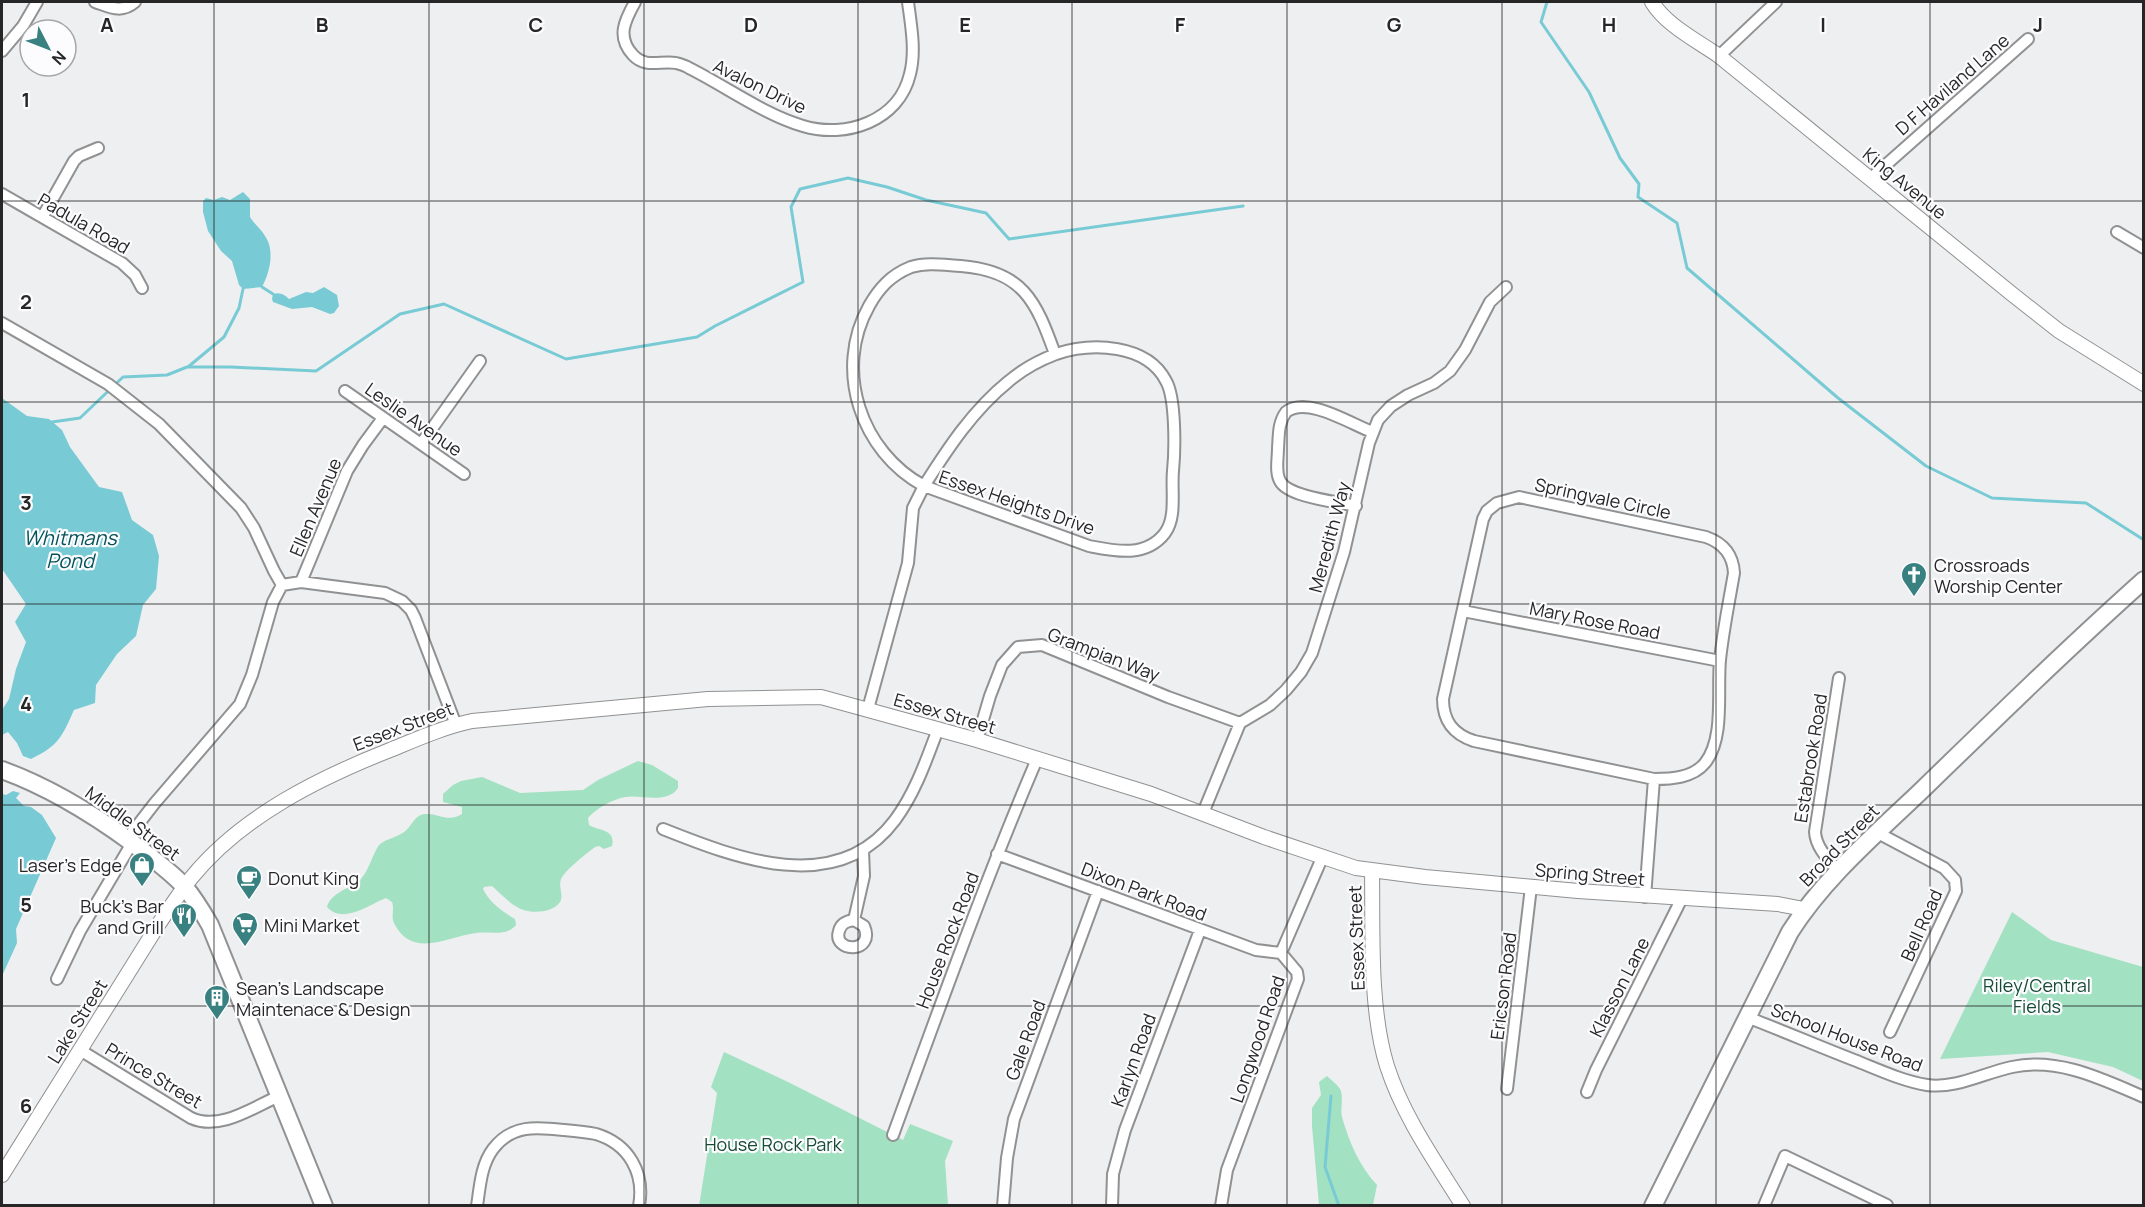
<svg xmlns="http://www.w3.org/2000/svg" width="2145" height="1207" viewBox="0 0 2145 1207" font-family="Manrope,sans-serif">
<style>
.green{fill:#a2e1c2}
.water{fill:#78cbd5}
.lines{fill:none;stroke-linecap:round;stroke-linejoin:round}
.stream{stroke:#78cbd5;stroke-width:3}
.minor-casing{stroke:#909192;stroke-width:14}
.tertiary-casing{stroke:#909192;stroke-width:16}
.secondary-casing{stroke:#909192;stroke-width:20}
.minor{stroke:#fff;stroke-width:10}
.tertiary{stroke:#fff;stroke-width:14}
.secondary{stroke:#fff;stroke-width:16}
.grid{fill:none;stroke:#262626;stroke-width:1.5;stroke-opacity:0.55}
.labels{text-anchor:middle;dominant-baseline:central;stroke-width:4.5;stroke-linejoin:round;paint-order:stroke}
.street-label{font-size:18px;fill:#262626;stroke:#fcfcfe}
.poi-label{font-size:18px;fill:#262626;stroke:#fcfcfe;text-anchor:start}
.park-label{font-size:18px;fill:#174b36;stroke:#fcfcfe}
.water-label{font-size:20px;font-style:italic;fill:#05525a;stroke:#fcfcfe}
.grid-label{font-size:20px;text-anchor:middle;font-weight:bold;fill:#262626;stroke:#fcfcfe;stroke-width:4.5;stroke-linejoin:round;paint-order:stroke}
</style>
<rect width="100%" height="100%" fill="#eeeff0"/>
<!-- green -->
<path class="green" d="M638 761 652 765 678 781V788C666 805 642 794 625 797 611 800 597 808 588 818L589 825C599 831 616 829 612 846L604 849 599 846 595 847C587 853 565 870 561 879 558 887 564 895 560 902 552 914 527 914 517 907 508 902 500 893 492 886L484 887 483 889C489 902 503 912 515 919L516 925C506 937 490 931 476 933 450 936 413 959 395 925 390 917 395 910 392 902L386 898C370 904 343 925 327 907 331 892 350 889 360 880 369 871 372 855 379 845 387 838 396 838 404 832 412 827 414 815 425 814 439 813 448 823 462 814V807L443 802V794L453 785 461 781 482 777 520 793 583 790 598 780Z
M2012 912 2051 940 2143 967V1081L2113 1067 2048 1052 1940 1059Z
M724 1052 788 1082 903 1140 910 1124 953 1141 945 1161 948 1205 699 1206 717 1093 711 1087Z
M1327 1076C1331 1080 1337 1084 1340 1089 1344 1096 1340 1109 1342 1117 1349 1142 1360 1167 1377 1185L1373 1205H1319L1312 1126V1108L1321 1095 1319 1082Z"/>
<!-- water -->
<path class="water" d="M243 192 250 199V217C254 224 261 229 265 236 275 250 270 272 262 287L243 289 239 285 232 261 221 251 208 231 203 212V201L206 198 214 200 222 197 230 200Z
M324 287 337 295 339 306 334 313 330 314 312 307 292 309 273 302 272 299 273 294C280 292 284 294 289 299L306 292 313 293Z
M2 398 27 416 49 419 62 430 70 447 99 487 122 492 132 520 153 535 159 556 156 589 143 605 136 636 117 654 96 685 95 703 74 710C62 737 58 746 31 759L23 756 17 743 8 732 2 735V710L9 699 16 669 26 642 15 622 26 604 2 569Z
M13 791 20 793 16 798 24 806 31 807 42 815 56 838 16 929 17 943 2 976V794L6 795Z"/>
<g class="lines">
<!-- stream -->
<path class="stream" d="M1547 2 1541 22 1589 92 1620 158 1639 184 1638 197 1677 223 1687 268 1838 398 1926 466 1992 498 2086 503 2144 540
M262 287 273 294
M188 367 224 337 239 308 243 289
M51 425 52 422 80 418 123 377 167 375 187 367H231L316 371 400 314 444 304 566 359 697 337 715 326 803 282 791 207 800 189 848 178 887 187 926 200 986 213 1009 239 1243 206
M1331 1096 1325 1167 1339 1206"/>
<defs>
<path id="minor" d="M95 2C110 7 121 14 135 2
M635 2C625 20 616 37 633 55 646 69 661 60 676 63 680 64 686 66 689 68 727 87 763 114 803 126 846 139 899 121 910 74 916 51 911 25 908 2
M2 51 23 26 37 2
M1719 56 1776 2
M1871 178 2028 39
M2 194 122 263 135 275 142 288
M43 216 74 161 79 156 98 148
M2117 232 2144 248
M2 323 108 384 159 424 241 508 254 528 274 571 282 585 301 582 385 593 402 601 411 610 415 618 456 725
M345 391 464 474
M421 444 480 361
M1356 506C1338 502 1288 497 1280 481 1275 472 1278 459 1278 448 1279 435 1278 423 1286 412 1307 396 1349 423 1372 432
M301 582 347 471 363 445 383 418
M1463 611 1720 661
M1839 678 1815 832C1816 848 1829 860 1839 872
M868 709 908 563 913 508 924 486 1089 546C1115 551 1146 558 1165 533 1177 517 1171 490 1173 471 1175 451 1176 398 1166 381 1147 344 1092 342 1056 354 1040 360 1022 370 1009 381 973 410 948 448 924 486 861 452 833 370 869 306 879 288 891 275 911 267 927 262 944 265 961 266 1023 271 1036 301 1055 354
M977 740 990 696 1002 665 1018 647 1042 645 1168 697 1240 723
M1203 813 1240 723 1270 705 1286 690 1301 672 1312 653 1344 552 1369 443 1378 420 1391 406 1408 395 1434 383 1450 371 1465 350 1490 302 1506 287
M663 829C736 858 837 898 895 820 915 793 926 761 938 729
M1878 833 1944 868 1955 880 1956 891 1890 1032
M127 839 154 804 240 704 252 675 273 602 282 585
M997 854 1256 950 1281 953
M1645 897 1654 779 1474 741C1453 734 1443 721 1443 699L1483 519 1487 511 1497 503 1519 497 1706 537C1723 543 1733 555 1734 573 1729 602 1723 631 1720 660 1717 691 1725 738 1705 763 1693 778 1671 779 1654 779
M854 920C847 921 841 923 839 931 832 953 876 954 864 926L854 920 864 876 863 850
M1281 953 1322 858
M57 979 80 931 132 843
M1747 1017C1783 1031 1818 1046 1854 1060 1877 1069 1902 1081 1927 1085 1956 1089 1984 1073 2012 1067 2058 1057 2102 1079 2144 1097
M80 1050 191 1118C220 1131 252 1108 279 1096
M1507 1089 1531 887
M1587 1092 1596 1070 1682 898
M893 1135C939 1009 984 883 1037 759
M477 1206C480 1186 481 1165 493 1149 512 1124 537 1127 564 1130 575 1131 586 1132 596 1134 629 1144 645 1173 639 1206
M1003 1206 1007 1158 1014 1119 1098 891
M1112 1206 1113 1174 1125 1130 1200 930
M1221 1206 1227 1170 1298 979 1297 972 1281 953
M1764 1206 1785 1156 1887 1205"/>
<path id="tertiary" d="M1652 2C1666 25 1696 40 1719 56L2012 294 2059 331 2144 384
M1372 870C1373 930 1369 1008 1387 1066 1403 1116 1435 1161 1463 1206
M2 1175 158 925C169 909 180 892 192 877 242 816 319 778 390 750 417 739 444 727 472 721L708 699 821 697 977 740 1151 794 1264 837 1356 868 1425 877 1578 891 1778 904 1804 909"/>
<path id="secondary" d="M2 770C49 787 90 812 131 842 149 856 168 869 184 886 194 898 202 911 210 925L324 1206
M1653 1206 1790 932C1824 878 1876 834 1922 790 1995 719 2068 648 2144 580"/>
</defs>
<!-- minor casing -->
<use href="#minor" class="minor-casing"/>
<!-- tertiary casing -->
<use href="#tertiary" class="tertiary-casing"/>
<!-- secondary casing -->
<use href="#secondary" class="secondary-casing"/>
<!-- minor -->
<use href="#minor" class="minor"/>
<!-- tertiary -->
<use href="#tertiary" class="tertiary"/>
<!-- secondary -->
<use href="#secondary" class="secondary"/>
</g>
<!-- grid -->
<path class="grid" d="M214 2V1206M429 2V1206M644 2V1206M858 2V1206M1072 2V1206M1287 2V1206M1502 2V1206M1716 2V1206M1930 2V1206M2 201H2144M2 402H2144M2 604H2144M2 805H2144M2 1006H2144"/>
<!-- icons -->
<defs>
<symbol id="church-pin" viewBox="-11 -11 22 30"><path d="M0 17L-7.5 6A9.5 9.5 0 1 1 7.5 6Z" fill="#398181" stroke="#fcfcfe"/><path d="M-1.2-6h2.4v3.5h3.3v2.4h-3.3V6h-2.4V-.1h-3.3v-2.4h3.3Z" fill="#fff"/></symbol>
<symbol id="shop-pin" viewBox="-11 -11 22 30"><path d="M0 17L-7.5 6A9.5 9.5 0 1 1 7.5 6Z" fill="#398181" stroke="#fcfcfe"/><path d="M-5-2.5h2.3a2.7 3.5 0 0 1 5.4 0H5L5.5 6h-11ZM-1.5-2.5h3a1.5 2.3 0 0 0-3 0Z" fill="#fff"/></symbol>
<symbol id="cafe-pin" viewBox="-11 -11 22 30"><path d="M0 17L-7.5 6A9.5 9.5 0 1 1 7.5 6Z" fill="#398181" stroke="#fcfcfe"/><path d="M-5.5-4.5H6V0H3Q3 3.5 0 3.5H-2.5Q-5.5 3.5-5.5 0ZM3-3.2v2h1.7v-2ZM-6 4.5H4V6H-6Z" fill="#fff"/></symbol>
<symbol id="restaurant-pin" viewBox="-11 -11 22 30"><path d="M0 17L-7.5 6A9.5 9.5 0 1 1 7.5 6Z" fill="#398181" stroke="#fcfcfe"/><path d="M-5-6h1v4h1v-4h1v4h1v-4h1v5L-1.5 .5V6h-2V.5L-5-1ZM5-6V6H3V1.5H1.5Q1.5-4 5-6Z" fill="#fff"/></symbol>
<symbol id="supermarket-pin" viewBox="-11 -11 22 30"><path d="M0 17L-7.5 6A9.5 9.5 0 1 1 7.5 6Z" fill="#398181" stroke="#fcfcfe"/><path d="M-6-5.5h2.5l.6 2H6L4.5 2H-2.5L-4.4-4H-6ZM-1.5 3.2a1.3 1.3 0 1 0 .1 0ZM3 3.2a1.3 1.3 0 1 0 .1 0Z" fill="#fff"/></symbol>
<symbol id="building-pin" viewBox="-11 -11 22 30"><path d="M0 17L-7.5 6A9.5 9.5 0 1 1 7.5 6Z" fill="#398181" stroke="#fcfcfe"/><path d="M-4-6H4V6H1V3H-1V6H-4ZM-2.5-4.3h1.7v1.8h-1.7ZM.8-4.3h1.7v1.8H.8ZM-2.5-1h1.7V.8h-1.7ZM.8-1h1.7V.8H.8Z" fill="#fff"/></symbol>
</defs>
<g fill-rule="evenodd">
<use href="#church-pin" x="1899" y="560" width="30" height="40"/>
<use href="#shop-pin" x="127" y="850" width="30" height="40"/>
<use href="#cafe-pin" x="234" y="863" width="30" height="40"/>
<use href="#restaurant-pin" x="169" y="901" width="30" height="40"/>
<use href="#supermarket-pin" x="230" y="910" width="30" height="40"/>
<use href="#building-pin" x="202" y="983" width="30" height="40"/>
</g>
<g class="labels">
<!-- street labels -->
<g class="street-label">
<text transform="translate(1952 84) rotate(-41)">D F Haviland Lane</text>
<text transform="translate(760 86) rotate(26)">Avalon Drive</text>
<text transform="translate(1905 183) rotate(39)">King Avenue</text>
<text transform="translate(84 223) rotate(30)">Padula Road</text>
<text transform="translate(414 419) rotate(35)">Leslie Avenue</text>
<text transform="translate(1603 498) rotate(12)">Springvale Circle</text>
<text transform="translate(1017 502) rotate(19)">Essex Heights Drive</text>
<text transform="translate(315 507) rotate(-67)">Ellen Avenue</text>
<text transform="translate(1329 537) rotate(-75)">Meredith Way</text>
<text transform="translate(1595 620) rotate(11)">Mary Rose Road</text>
<text transform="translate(1104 654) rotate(21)">Grampian Way</text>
<text transform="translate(945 713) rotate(16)">Essex Street</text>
<text transform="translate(403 726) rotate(-21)">Essex Street</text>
<text transform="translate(1810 758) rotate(-81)">Estabrook Road</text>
<text transform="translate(133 823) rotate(36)">Middle Street</text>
<text transform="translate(1839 845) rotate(-46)">Broad Street</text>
<text transform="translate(1590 874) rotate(5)">Spring Street</text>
<text transform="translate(1144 891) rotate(21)">Dixon Park Road</text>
<text transform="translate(1921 925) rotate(-66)">Bell Road</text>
<text transform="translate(1356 938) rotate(-92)">Essex Street</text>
<text transform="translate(947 940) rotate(-69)">House Rock Road</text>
<text transform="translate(1503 986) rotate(-83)">Ericson Road</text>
<text transform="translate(1619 987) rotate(-63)">Klasson Lane</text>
<text transform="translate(77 1021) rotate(-58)">Lake Street</text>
<text transform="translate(1847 1037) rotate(21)">School House Road</text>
<text transform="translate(1257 1039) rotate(-71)">Longwood Road</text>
<text transform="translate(1025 1040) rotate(-70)">Gale Road</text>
<text transform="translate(1133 1060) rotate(-70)">Karlyn Road</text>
<text transform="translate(154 1075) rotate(31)">Prince Street</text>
</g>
<!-- poi labels -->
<g class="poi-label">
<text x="1934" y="565">Crossroads<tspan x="1934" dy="21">Worship Center</tspan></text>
<text x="122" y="865" text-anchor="end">Laser's Edge</text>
<text x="268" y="878">Donut King</text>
<text x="164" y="906" text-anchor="end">Buck's Bar<tspan x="164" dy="21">and Grill</tspan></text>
<text x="264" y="925">Mini Market</text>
<text x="236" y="988">Sean's Landscape<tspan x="236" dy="21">Maintenace &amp; Design</tspan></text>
</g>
<!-- park labels -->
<g class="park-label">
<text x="2037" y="985">Riley/Central<tspan x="2037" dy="21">Fields</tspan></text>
<text x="773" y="1144">House Rock Park</text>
</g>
<!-- water labels -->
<g class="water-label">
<text x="70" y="537">Whitmans<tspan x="70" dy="23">Pond</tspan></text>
</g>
</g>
<g class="grid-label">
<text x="107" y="32">A</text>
<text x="322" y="32">B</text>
<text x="536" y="32">C</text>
<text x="751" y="32">D</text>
<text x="965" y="32">E</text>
<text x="1180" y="32">F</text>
<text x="1394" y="32">G</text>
<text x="1609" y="32">H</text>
<text x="1823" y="32">I</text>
<text x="2038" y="32">J</text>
<text x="26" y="107">1</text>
<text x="26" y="309">2</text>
<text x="26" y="510">3</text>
<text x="26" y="711">4</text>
<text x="26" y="912">5</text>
<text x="26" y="1113">6</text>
</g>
<!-- border -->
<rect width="2145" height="1207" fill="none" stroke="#262626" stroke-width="6"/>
<!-- north arrow -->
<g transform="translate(48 48) rotate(132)"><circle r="28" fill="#fcfcfe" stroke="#a6a6a8" stroke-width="1.5"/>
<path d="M0-4.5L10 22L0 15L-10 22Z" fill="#398181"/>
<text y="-9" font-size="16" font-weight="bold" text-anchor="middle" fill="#262626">N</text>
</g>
</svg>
